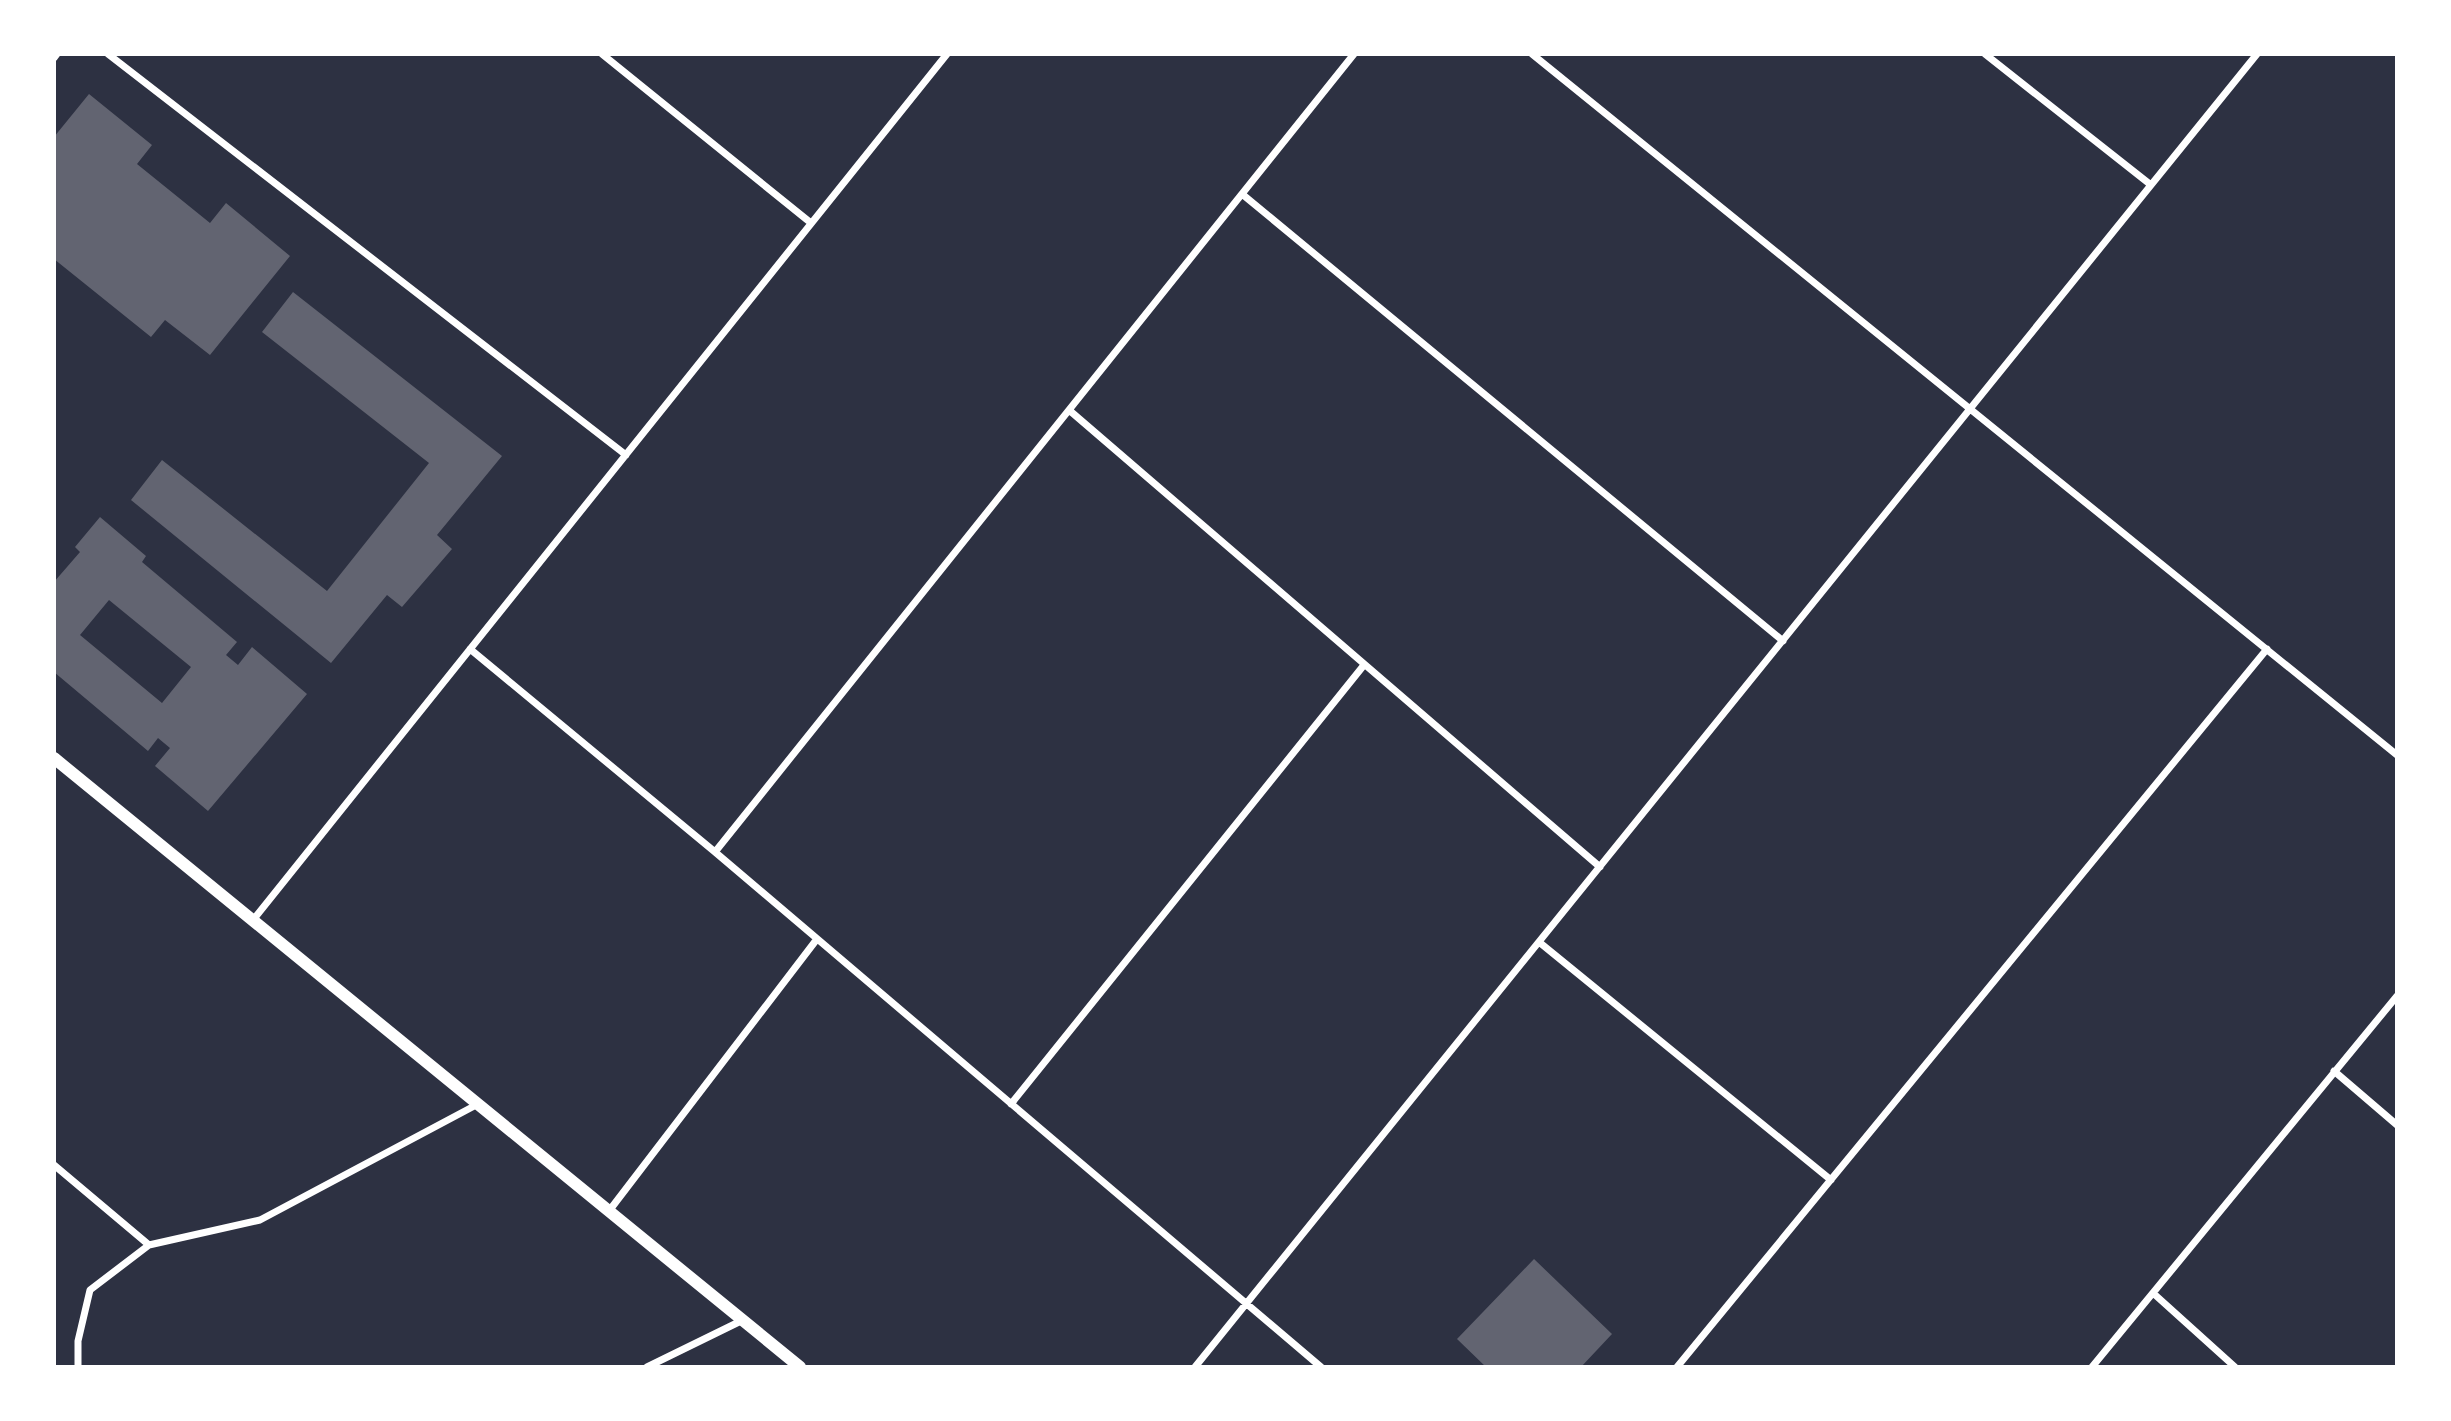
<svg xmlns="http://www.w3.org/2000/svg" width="2451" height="1421" viewBox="0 0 2451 1421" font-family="'Sofia Sans Condensed',sans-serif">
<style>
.building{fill:#626471;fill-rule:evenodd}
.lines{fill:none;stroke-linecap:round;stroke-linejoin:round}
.minor{stroke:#fff;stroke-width:7}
.tertiary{stroke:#fff;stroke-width:12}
</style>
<rect width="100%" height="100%" fill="#2d3142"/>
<!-- building -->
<path class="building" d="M89 94 152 145 137 164 210 223 226 203 290 256 210 355 165 320 151 337 54 259V137Z
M293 292 502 456 437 535 452 549 402 607 387 595 331 663 131 500 162 460 327 591 429 463 262 332Z
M100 517 146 556 142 562 237 642 226 655 238 665 252 647 307 694 208 811 155 766 170 748 158 738 148 751 54 672V582L80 552 75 547ZM109 600 191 667 162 703 80 635Z
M1534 1259 1612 1334 1581 1367H1486L1457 1339Z"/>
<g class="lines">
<!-- minor -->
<path class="minor" d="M108 54 626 455
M602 54 811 223
M1532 54 2397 755
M1985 54 2151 185
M54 58 57 54
M1242 194 1783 641
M1069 410 1600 867
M470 649 715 852 1321 1367
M715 852 1354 54
M253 920 947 54
M1539 942 1831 1180
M2334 1071 2397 1125
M1011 1104 1364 665
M54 1165 149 1245
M609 1211 817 939
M2153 1293 2235 1367
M78 1367V1341L90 1290 149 1245 260 1220 478 1104
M647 1367 743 1320
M1195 1367 2257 54
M1677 1367 2267 649
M2092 1367 2397 996"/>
<!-- tertiary -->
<path class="tertiary" d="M54 758 800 1367"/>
</g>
<!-- border -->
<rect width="2451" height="1421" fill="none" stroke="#ffffff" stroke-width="112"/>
</svg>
